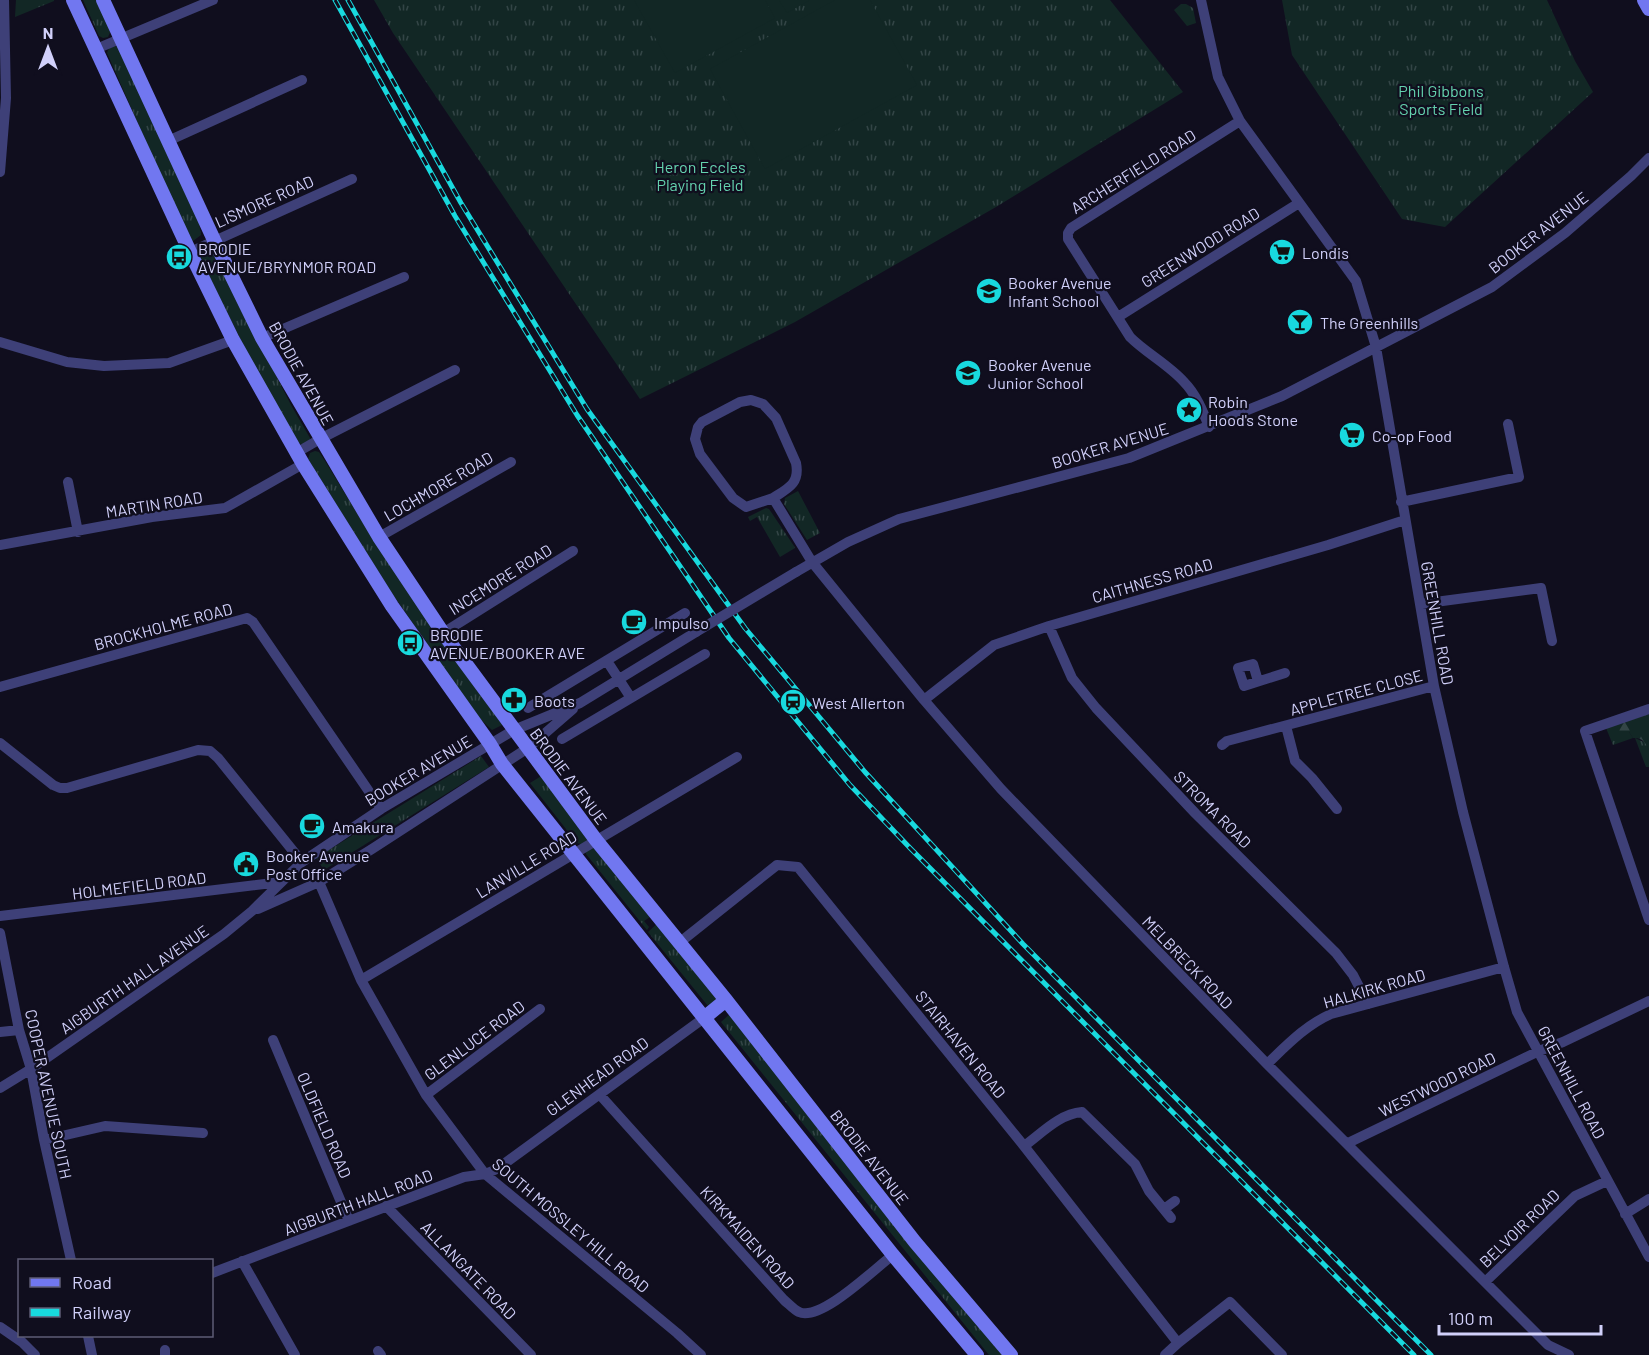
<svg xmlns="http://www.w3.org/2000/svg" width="1649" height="1355" viewBox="0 0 1649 1355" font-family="Barlow,sans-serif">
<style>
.grass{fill:url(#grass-tufts)}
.forest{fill:url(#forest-firs)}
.pitch{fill:#122725}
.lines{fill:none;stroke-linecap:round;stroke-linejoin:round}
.street{stroke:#3e4078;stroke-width:10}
.secondary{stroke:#7177f0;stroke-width:14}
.rail-casing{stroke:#18d9de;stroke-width:5}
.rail{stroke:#100e1e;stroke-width:3;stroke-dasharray:9;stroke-linecap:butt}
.street-bridge{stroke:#3e4078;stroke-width:10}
.labels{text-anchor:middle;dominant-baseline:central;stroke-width:4.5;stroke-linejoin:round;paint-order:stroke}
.park-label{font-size:16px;fill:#64d2ae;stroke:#100e1e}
.street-label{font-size:16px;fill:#d1d0fa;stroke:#100e1e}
.poi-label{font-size:16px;fill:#d1d0fa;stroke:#100e1e;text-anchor:start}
</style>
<defs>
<pattern id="grass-tufts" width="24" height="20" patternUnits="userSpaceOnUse" patternTransform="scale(1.5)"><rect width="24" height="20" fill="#122725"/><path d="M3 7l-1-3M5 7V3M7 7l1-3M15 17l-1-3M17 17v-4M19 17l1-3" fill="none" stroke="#334546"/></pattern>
<pattern id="forest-firs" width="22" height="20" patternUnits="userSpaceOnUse" patternTransform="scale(1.5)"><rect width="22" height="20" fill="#122725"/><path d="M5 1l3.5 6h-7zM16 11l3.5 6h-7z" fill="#334546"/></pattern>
</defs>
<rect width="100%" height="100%" fill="#100e1e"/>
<!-- grass -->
<path class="grass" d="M16 0H54V1L15 17Z
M83 0H98L111 30 108 37 103 38 99 36Z
M374 0H1110L1183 92 996 207 795 322 640 399 393 33Z
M1282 0H1547L1575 61 1593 92 1445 227 1402 219 1292 55Z
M1181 4H1186L1193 8 1196 23 1187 26 1174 10Z
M115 46 119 48 199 223 201 235 193 241 189 239 107 53 109 48Z
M205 249 212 251 291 405 310 438V442L304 445 296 442 242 342 200 258V254Z
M315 451 319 452 325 461 371 536 433 629 483 699 501 721 502 725 492 730 478 717 392 593 308 459 310 453Z
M798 491 820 533 807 540 784 504 785 498Z
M766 508 769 509 794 546 795 548 780 557 757 517 750 521 748 517Z
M1615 725 1629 732 1633 738 1613 745 1606 728Z
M1635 738 1646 743 1649 750V767H1646Z
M481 756 489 767 324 870 316 858Z
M543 775 589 839 581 844 577 843 530 783Z
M595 846 650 917 644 921 649 927 647 930 586 854V852Z
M659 922 719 997 708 1006 648 932Z
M731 1013 1007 1355H989L721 1022Z"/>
<!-- forest -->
<path class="forest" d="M1649 714V750C1646 743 1642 737 1633 738L1629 732C1622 733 1618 732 1615 725Z"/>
<!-- pitch -->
<path class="pitch" d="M634 0H765L775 18 675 73Z
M779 0H810L787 13Z
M835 0H870L917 85 765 169 710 69Z"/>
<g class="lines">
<!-- street -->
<path class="street" d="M1201 0 1218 77 1240 121 1356 281 1376 347 1434 686 1463 812 1504 967 1517 1012 1649 1257
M96 49 213 0
M168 141 302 80
M0 172 6 98 4 0
M190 252 352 179
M1118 317 1299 203
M262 338 404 277
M0 342 67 362 104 366 169 363 233 340
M1209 427C1203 411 1196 394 1184 382 1169 365 1146 353 1130 337L1068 239V233L1071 228 1240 121
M296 453 320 439 455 370
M68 482 78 532
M773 498C789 488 800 483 796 463L776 418 763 404 751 400 740 402 702 422 698 427 695 439 700 454 733 498 746 507 773 498 812 562 924 700 1001 789 1267 1064 1548 1345 1569 1355
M1401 502 1519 477 1508 424
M379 537 511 462
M0 545 152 517 225 508 303 464
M796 572 848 542 899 519 1129 458 1282 396 1492 287 1565 233 1631 176 1649 158
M1420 604 1541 588 1552 641
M1049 626 1072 678 1096 708 1196 814 1336 953 1353 975 1368 1004
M443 633 573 551
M607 661 631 698
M1258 681 1253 664 1238 668 1244 686 1285 673
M0 687 247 618 253 622 381 809
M924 700 994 645 1049 626 1328 545 1405 520
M528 708 685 613
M1649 709 1585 731 1649 920
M1286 726 1295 761 1312 778 1337 809
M562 739 705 654
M0 743 53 785 60 788H67L198 750 210 751 218 758 302 862
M1222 745 1227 741 1434 686
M319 882 361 980 426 1095 485 1174 677 1333 701 1355
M258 909 319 882 372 849 528 748 573 709
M0 916 281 882
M0 933 19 1030 31 1069 44 1140 71 1260
M679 943 777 865 798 867 1024 1146 1178 1343 1165 1355
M361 980 737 757
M0 1032 19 1030
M273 1040 349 1221
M1267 1064C1287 1045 1306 1025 1331 1014L1504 967
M0 1088 31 1069 224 934 252 911 302 862 381 809 514 730 580 703 696 632
M426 1095 540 1009
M600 1095 784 1300C789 1304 794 1310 799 1312 821 1322 875 1268 893 1255
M44 1140 105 1126 203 1133
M1348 1143 1539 1051 1563 1042 1649 1001
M1024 1146C1042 1133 1059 1114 1082 1112L1135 1164 1149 1191 1171 1218
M386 1206 531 1355
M1164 1209 1175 1201
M1625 1214 1649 1199
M242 1261 295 1355
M212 1273 464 1177 485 1174 497 1169 704 1018
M1485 1282 1575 1196 1607 1181
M0 1327 22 1342 35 1355
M88 1336 92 1355
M1178 1343 1230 1302 1282 1355
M165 1350V1355
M378 1351 381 1355"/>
<!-- secondary -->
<path class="secondary" d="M73 0 190 252 233 340 303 464 392 606 490 744 502 764 893 1255 977 1355
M103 0 214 240 262 338 379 537 443 633 596 840 726 1000 915 1242 1011 1355
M1644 0 1649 9
M704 1018 726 1000"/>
<defs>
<path id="rail" d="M335 0 455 216 577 415 729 638 850 785 911 849 1414 1355
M348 0 461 203 587 409 745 628 865 772 1023 944 1431 1355"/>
</defs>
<!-- rail casing -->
<use href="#rail" class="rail-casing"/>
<!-- rail -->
<use href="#rail" class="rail"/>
<!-- street-bridge -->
<path class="street-bridge" d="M696 632 796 572"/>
</g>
<!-- icons -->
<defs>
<symbol id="supermarket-disc" viewBox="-11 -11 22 22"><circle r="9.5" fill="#18d9de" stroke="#100e1e"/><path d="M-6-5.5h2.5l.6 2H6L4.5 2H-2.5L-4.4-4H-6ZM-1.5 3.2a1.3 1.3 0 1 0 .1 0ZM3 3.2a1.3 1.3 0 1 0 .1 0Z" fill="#111"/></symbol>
<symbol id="bus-disc" viewBox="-11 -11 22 22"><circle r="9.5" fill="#18d9de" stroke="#100e1e"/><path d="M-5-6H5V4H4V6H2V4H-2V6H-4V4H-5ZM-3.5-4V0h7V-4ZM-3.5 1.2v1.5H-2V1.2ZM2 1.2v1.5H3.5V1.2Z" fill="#111"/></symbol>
<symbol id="school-disc" viewBox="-11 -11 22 22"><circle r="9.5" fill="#18d9de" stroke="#100e1e"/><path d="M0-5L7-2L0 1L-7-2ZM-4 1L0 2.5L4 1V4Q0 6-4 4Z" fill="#111"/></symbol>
<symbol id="bar-disc" viewBox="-11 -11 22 22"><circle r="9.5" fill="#18d9de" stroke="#100e1e"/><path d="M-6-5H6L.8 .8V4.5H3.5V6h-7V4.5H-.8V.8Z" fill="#111"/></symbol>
<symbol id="sight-disc" viewBox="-11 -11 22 22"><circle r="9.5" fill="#18d9de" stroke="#100e1e"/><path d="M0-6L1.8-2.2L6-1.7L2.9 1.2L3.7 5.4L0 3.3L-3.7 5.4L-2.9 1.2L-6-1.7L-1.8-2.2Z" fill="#111"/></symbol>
<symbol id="cafe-disc" viewBox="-11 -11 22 22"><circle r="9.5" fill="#18d9de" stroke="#100e1e"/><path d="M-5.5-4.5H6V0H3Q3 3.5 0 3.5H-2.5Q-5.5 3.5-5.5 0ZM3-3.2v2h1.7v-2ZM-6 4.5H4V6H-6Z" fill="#111"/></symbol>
<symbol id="pharmacy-disc" viewBox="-11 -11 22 22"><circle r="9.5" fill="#18d9de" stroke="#100e1e"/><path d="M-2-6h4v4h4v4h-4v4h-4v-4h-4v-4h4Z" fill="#111"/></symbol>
<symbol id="station-disc" viewBox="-11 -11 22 22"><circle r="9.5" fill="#18d9de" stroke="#100e1e"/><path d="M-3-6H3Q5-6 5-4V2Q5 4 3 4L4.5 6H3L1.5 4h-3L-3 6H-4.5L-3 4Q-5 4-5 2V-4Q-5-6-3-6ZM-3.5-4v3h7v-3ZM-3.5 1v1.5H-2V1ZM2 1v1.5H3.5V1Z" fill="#111"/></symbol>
<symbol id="civic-disc" viewBox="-11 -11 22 22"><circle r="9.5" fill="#18d9de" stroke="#100e1e"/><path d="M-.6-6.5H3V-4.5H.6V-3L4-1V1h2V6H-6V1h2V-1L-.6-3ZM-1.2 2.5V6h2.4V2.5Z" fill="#111"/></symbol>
</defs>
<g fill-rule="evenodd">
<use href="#supermarket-disc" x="1267" y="237" width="30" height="30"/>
<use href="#bus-disc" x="164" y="242" width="30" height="30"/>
<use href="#school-disc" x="974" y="276" width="30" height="30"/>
<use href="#bar-disc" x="1285" y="307" width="30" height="30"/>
<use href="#school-disc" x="953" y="358" width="30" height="30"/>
<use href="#sight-disc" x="1174" y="395" width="30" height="30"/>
<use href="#supermarket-disc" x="1337" y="420" width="30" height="30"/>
<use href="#cafe-disc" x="619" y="607" width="30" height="30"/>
<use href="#bus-disc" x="395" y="628" width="30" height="30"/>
<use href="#pharmacy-disc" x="499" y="685" width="30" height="30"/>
<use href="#station-disc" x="778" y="687" width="30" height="30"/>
<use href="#cafe-disc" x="297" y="811" width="30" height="30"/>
<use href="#civic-disc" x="231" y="849" width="30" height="30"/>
</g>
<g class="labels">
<!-- park labels -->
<g class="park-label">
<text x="1441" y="90">Phil Gibbons<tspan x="1441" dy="18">Sports Field</tspan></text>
<text x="700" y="166">Heron Eccles<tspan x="700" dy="18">Playing Field</tspan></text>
</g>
<!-- street labels -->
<g class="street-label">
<text transform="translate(1133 171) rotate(-32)">ARCHERFIELD ROAD</text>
<text transform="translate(264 201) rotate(-24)">LISMORE ROAD</text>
<text transform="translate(1538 232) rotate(-38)">BOOKER AVENUE</text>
<text transform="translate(1200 247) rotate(-32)">GREENWOOD ROAD</text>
<text transform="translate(302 373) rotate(61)">BRODIE AVENUE</text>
<text transform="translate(1110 445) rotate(-17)">BOOKER AVENUE</text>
<text transform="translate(438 486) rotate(-30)">LOCHMORE ROAD</text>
<text transform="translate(154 504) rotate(-9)">MARTIN ROAD</text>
<text transform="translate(500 579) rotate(-32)">INCEMORE ROAD</text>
<text transform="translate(1152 580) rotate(-16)">CAITHNESS ROAD</text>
<text transform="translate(1438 623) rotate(80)">GREENHILL ROAD</text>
<text transform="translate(163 626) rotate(-15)">BROCKHOLME ROAD</text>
<text transform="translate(1356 692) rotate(-15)">APPLETREE CLOSE</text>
<text transform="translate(418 770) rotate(-31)">BOOKER AVENUE</text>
<text transform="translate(569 776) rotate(53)">BRODIE AVENUE</text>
<text transform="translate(1213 809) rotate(45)">STROMA ROAD</text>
<text transform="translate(526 864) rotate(-31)">LANVILLE ROAD</text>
<text transform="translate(139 885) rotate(-7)">HOLMEFIELD ROAD</text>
<text transform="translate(1188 962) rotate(46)">MELBRECK ROAD</text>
<text transform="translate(134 979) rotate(-35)">AIGBURTH HALL AVENUE</text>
<text transform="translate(1374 988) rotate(-16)">HALKIRK ROAD</text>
<text transform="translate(474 1040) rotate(-37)">GLENLUCE ROAD</text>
<text transform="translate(961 1044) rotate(51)">STAIRHAVEN ROAD</text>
<text transform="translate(597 1076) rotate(-36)">GLENHEAD ROAD</text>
<text transform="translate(1572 1082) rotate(62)">GREENHILL ROAD</text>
<text transform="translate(1437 1084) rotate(-26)">WESTWOOD ROAD</text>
<text transform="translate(49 1094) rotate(78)">COOPER AVENUE SOUTH</text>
<text transform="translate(325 1125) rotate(67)">OLDFIELD ROAD</text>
<text transform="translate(870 1157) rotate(52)">BRODIE AVENUE</text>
<text transform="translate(358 1202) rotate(-21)">AIGBURTH HALL ROAD</text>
<text transform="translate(571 1225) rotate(40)">SOUTH MOSSLEY HILL ROAD</text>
<text transform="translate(1519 1228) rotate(-44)">BELVOIR ROAD</text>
<text transform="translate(748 1237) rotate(48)">KIRKMAIDEN ROAD</text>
<text transform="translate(469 1270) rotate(46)">ALLANGATE ROAD</text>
</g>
<!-- poi labels -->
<g class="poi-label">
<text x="198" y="248">BRODIE<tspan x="198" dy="18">AVENUE/BRYNMOR ROAD</tspan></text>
<text x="1302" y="252">Londis</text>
<text x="1008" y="282">Booker Avenue<tspan x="1008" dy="18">Infant School</tspan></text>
<text x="1320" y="322">The Greenhills</text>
<text x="988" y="364">Booker Avenue<tspan x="988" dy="18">Junior School</tspan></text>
<text x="1208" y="401">Robin<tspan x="1208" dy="18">Hood's Stone</tspan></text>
<text x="1372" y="435">Co-op Food</text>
<text x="654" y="622">Impulso</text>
<text x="430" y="634">BRODIE<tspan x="430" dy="18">AVENUE/BOOKER AVE</tspan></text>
<text x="534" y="700">Boots</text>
<text x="812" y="702">West Allerton</text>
<text x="332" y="826">Amakura</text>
<text x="266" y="855">Booker Avenue<tspan x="266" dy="18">Post Office</tspan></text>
</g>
</g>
<!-- legend -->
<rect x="18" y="1259" width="195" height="78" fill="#100e1e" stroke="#5d5c76" stroke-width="1.5"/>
<rect x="30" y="1278" width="30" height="9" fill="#7177f0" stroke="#5d5c76" stroke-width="1.5"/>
<text x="72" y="1289" font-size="18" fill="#d1d0fa">Road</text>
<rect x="30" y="1308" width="30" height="9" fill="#18d9de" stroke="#5d5c76" stroke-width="1.5"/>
<text x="72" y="1319" font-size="18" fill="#d1d0fa">Railway</text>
<!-- north arrow -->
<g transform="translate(48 48)" stroke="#100e1e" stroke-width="4.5" paint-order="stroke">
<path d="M0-4.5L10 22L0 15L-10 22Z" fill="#d1d0fa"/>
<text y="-9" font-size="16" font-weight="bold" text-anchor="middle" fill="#d1d0fa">N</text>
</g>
<!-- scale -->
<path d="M1439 1325v9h162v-9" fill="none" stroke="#d1d0fa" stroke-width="3"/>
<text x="1448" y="1325" font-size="18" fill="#d1d0fa" stroke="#100e1e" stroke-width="4.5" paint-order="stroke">100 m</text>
</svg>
